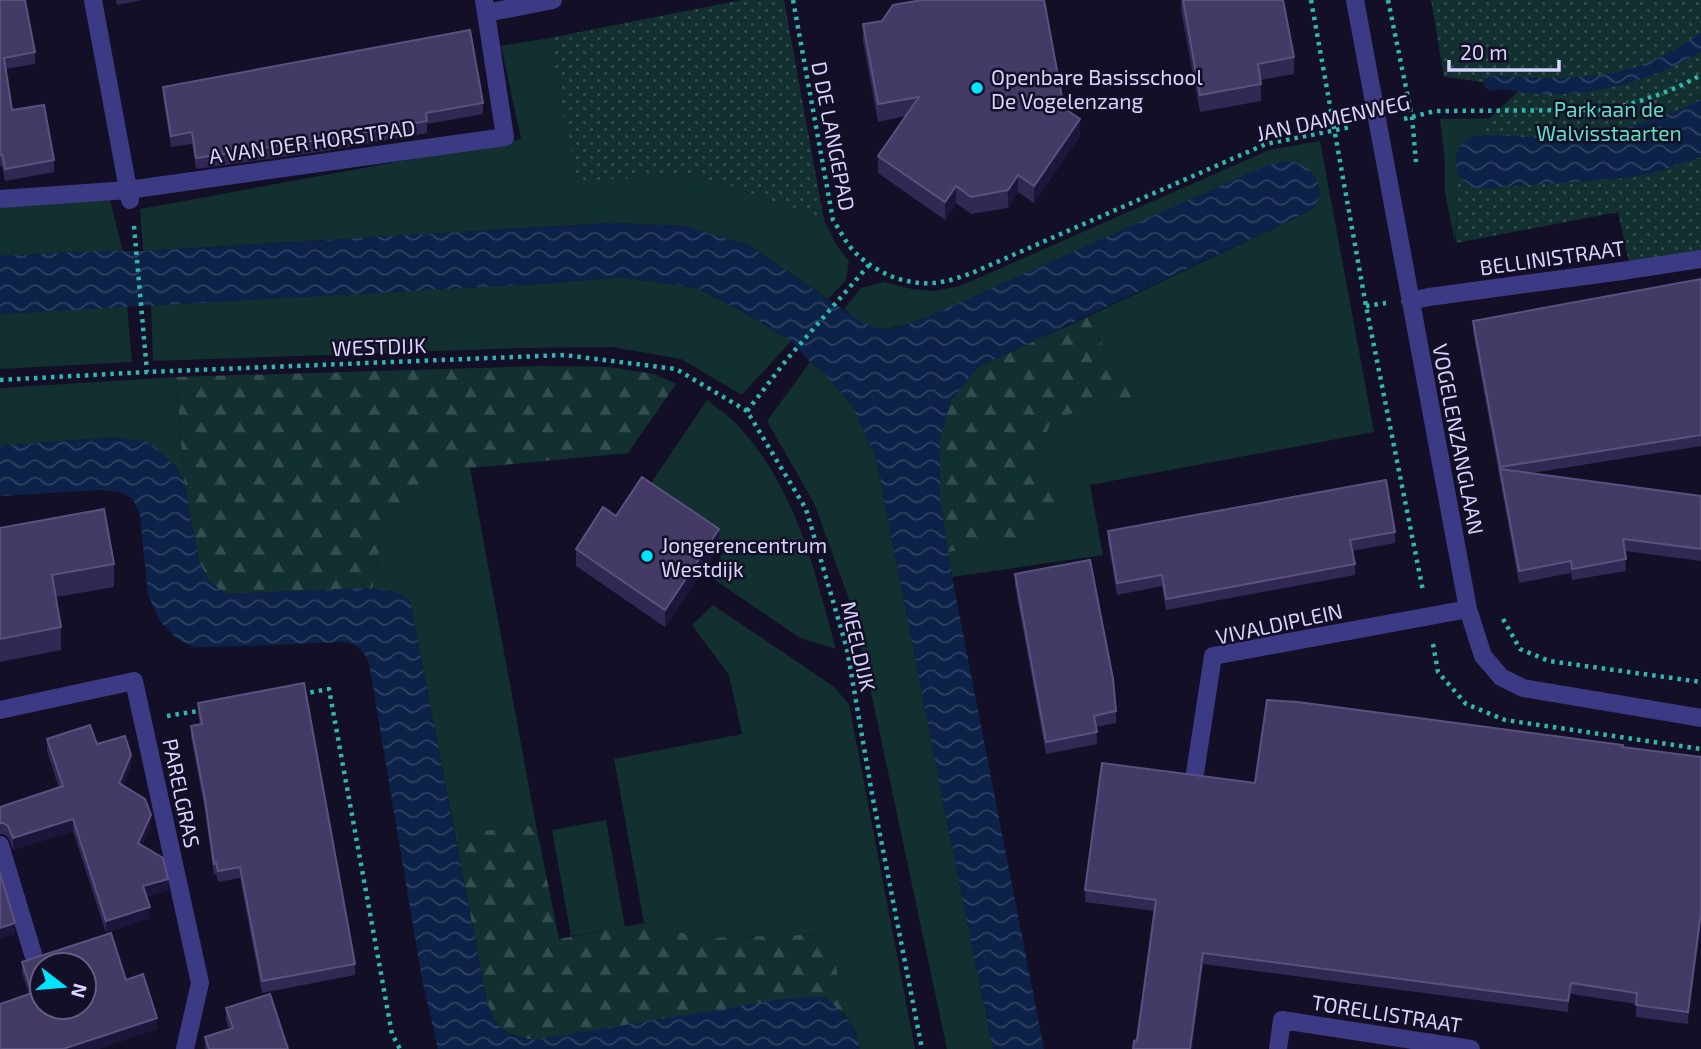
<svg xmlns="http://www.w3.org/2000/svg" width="1701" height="1049" viewBox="0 0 1701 1049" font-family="'Exo 2',sans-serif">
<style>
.grass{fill:#12302f}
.forest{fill:url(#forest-firs)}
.park{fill:url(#park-dots)}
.water{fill:url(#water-waves)}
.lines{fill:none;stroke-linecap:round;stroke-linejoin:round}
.path{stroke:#2fb8b0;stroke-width:4.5;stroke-dasharray:3.5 5;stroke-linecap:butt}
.minor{stroke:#3d3a85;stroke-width:18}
.wall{fill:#312854}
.shaded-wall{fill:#1d163a}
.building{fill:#433a66;stroke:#5a527e;stroke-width:2;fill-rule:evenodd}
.poi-dot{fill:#00e5ff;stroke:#130f26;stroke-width:2.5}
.labels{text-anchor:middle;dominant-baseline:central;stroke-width:5;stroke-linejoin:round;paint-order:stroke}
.poi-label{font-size:21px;fill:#d9d4ff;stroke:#130f26;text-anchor:start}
.park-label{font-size:21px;fill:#5fe0c0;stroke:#130f26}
.street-label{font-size:21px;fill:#d9d4ff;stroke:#130f26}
</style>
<defs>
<pattern id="forest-firs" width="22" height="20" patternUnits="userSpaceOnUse" patternTransform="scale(1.75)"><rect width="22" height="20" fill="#12302f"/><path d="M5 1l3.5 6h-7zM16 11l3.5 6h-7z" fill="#344d4e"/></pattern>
<pattern id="park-dots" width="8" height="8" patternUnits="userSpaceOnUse" patternTransform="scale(1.75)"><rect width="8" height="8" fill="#12302f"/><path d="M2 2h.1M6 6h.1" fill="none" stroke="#344d4e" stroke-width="1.8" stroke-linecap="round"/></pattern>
<pattern id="water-waves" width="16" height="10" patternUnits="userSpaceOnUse" patternTransform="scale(1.75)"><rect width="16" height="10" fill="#0c2248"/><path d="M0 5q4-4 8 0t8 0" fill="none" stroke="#2f4163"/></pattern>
</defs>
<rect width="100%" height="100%" fill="#130f26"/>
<!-- grass -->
<path class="grass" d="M549 38 577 180 652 177 681 173 725 184 824 220 837 246 849 261 846 280 828 299 748 245 685 226 610 223 143 251 140 209 521 139 501 46Z
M1503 118 1459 175 1455 242 1445 193V162L1440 119Z
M1320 141 1374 432 1090 485 1103 555 952 577 948 552 1036 538V459L1052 418 1133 397 1087 317 1312 210 934 314C911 323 887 336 862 323 856 319 850 314 844 309L861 288 884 282 912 289 934 291 960 286 1269 150Z
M110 200 123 252 94 251 0 256V206Z
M620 277 697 288 749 315 791 341 742 395 681 359 612 347 524 348 153 361 151 305 539 284Z
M127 306 132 362 0 369V314Z
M810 362 823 372 852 405 876 457 946 817 993 1049H947L871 692 852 608 814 503 767 421Z
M176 377 184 481 175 466 113 437 0 446V388Z
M707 400C718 409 731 417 740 428 797 490 814 570 836 649L800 638 709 576 728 545 647 489Z
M470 468 536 825 455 834 410 601 372 590 383 530 423 486Z
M713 605 833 686 849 704 915 1049H860L856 1033 845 1015 830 934 702 938 644 923 614 759 742 734 729 675 692 625Z
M606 820 625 927 571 936 552 830Z"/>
<!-- forest -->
<path class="forest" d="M1087 317 1133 397 1052 419 1036 459 1058 508 1036 538 948 552 940 499V438L951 400 978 367Z
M540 366 609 367 654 374 676 384 628 453 470 468 423 486 383 530 372 590 366 588 226 594 209 581 199 561 184 481 176 377Z
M536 825 559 939 644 923 702 938 830 934 845 1015 824 997 534 1040C504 1035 498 1030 487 1002L455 834Z"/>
<!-- park -->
<path class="park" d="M742 0H784L824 220 725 184 682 173 652 177 577 181 549 38Z
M1431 0H1701V255L1630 267 1618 212 1456 243 1458 148 1523 87 1444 77Z"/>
<!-- water -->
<path class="water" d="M1701 33V52C1657 77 1609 93 1557 94 1547 94 1535 94 1525 93 1510 91 1503 87 1489 91L1485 87 1484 82 1487 76H1490C1534 78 1586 81 1629 69 1655 62 1678 48 1701 33Z
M1701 100V157L1657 172 1628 178 1489 188C1484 188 1477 189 1473 187 1451 179 1449 146 1472 137 1485 132 1524 138 1541 138 1600 137 1647 125 1701 100Z
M1292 161C1311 168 1316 174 1321 194L1312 210 978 367 951 400 940 438V499L952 577 1044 1049H993L946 817 876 457 852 405 823 372 810 362 791 341 749 315 698 288 620 277 539 284 0 314V256L94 251H143L610 223 685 226 748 245 863 323 880 329 897 328 934 314 1267 165Z
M113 437 144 441 157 448 175 466 184 481 199 561 209 581 226 594 366 588 396 591 410 601 487 1002C498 1030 504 1036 534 1040L789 998 824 997C845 1015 854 1022 860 1049H438L422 979 369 663C363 649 357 644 342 642L223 647H194L177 639 160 621 148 595 140 515 133 499 120 492 99 490 0 496V446Z"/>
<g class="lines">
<!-- path -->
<path class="path" d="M793 0 833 220C839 229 844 239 851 248 872 272 908 288 941 282 951 281 962 276 972 273L1266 144 1351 127
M1311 0 1366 306 1423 591
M1388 0 1412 117 1416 162
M1404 119 1435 111 1604 110C1638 103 1671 92 1701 75
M134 226 147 372
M1366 306 1386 303
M0 380 147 372 564 355 676 369 747 411 806 509 847 649 872 794 922 1049
M747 411 788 358 869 265
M1503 619 1520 649 1549 661 1701 682
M1433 644 1438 672 1466 704 1505 720 1701 749
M302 694 329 689 392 1034 400 1049
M167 716 204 710"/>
<!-- minor -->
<path class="minor" d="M93 0 130 200
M1355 0 1468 609 1483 656 1501 677 1523 688 1701 718
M486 13 553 0
M0 199 128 190 505 137 484 0
M1410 301 1429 297 1622 271 1701 259
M0 710 134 681 200 983 185 1049
M1195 773 1213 656 1468 609
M0 845 33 954
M1278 1049 1282 1020 1471 1049"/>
</g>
<!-- wall -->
<path class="wall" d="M0 0 35 52V64L5 69 12 110 54 160V172L5 181 2 166H0Z
M116 0H142L117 5Z
M1181 0H1283L1294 57V74L1261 80V101L1200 112 1181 10Z
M863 24 1064 108 1080 136 1034 203 1018 192 1008 208 971 214 956 203 945 220 878 173V156L905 116 878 122 863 41Z
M163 87 483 103V114L427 124V133L326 151 196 169 192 144 171 147 163 98Z
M1701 279V446L1532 473 1701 496V561L1625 551 1626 571 1572 580 1571 573 1519 583 1473 332V321Z
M616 516 719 547 665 627 576 566V549Z
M0 528 114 564V587L56 597 61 627V650L0 662Z
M1108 531 1395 532V543L1352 551 1355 564V575L1166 610 1162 586 1117 595 1108 542Z
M1015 574 1116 711V723L1096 727 1097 744 1046 754 1015 586Z
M198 703 355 964V975L262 993 240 878 218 882 216 874 214 875 205 811 191 737V726L200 725 198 714Z
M47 739 97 744 131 767 123 785 151 827 142 845 168 890 146 897 150 918 106 933 73 831 13 850 8 837 3 834H0V807L59 788 47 751Z
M1622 747 1701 757 1688 1024 1636 1017V1004L1571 994 1568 1012 1203 964 1192 1049H1133L1137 1040 1154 911 1085 902V890L1255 783Z
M22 962 126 980 157 1029 98 1049H0L29 994 22 973Z
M226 1008 288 1049H205V1037L229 1029 226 1020Z"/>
<!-- shaded-wall -->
<path class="shaded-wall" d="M1080 119V136L1034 203V186Z
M1018 175V192L1008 208V190Z
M956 186V203L945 220V202Z
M719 529V547L665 627V610Z
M131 755V767L119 794V783Z
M151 815V827L138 854V843Z
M73 819V831L13 850V838Z
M168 879V890L143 898V886Z
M150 907V918L106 933V921Z
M1701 912V924L1688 1024V1012Z
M15 923V934L0 939V928Z
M1203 953V964L1192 1049H1190Z
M1571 983V994L1568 1012V1001Z
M157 1018V1029L98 1049H63Z"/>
<!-- building -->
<path class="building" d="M0 0H25L35 52 4 58 12 110 44 105 54 160 5 169 2 154 0 155Z
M922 0H1044L1064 108 1080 119 1034 186 1018 175 1008 190 971 197 956 186 945 202 878 156 919 97 878 104 863 24 882 21 893 5Z
M1183 0H1283L1294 57 1258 64 1261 84 1200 95Z
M470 30 483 103 426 113 427 121 326 139 196 158 192 132 171 136 163 87Z
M1701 279V435L1500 467 1473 321Z
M1500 469 1701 496V549L1623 539 1626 559 1572 569 1571 561 1519 571Z
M642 477 719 529 665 610 576 549 603 507 616 516Z
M1386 480 1395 532 1350 540 1355 564 1166 599 1162 575 1117 583 1108 531Z
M104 509 114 564 52 575 61 627 0 639V528Z
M1090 560 1113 679 1116 711 1094 716 1097 732 1046 742 1015 574Z
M304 683 355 964 262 981 240 867 218 871 216 863 214 864 205 800 191 726 202 724 198 703Z
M1267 700 1298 702 1623 745 1622 747 1701 757V912L1688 1012 1636 1005 1637 993 1571 983 1568 1001 1203 953 1190 1049H1133L1134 1041 1137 1040 1156 900 1085 890 1102 763 1255 783Z
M90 725 97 744 125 736 131 755 119 783 145 799 151 815 138 843 163 858 168 879 143 886 150 907 106 921 73 819 13 838 8 826 3 823H0V807L63 786 47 739Z
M0 873 15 923 0 928Z
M111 933 126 980 143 974 157 1018 63 1049H0V1004L32 993 22 962ZM42 965H84V1007H42Z
M270 994 288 1049H209L205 1037 233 1028 226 1008Z"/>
<!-- markers -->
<g class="poi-dot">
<circle cx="977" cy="88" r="7"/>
<circle cx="647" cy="556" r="7"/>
</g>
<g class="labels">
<!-- poi labels -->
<g class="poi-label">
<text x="991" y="76">Openbare Basisschool<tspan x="991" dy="24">De Vogelenzang</tspan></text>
<text x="661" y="544">Jongerencentrum<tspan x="661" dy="24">Westdijk</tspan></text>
</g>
<!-- park labels -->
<g class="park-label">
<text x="1609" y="108">Park aan de<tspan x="1609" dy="24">Walvisstaarten</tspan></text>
</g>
<!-- street labels -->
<g class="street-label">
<text transform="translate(1333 117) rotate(-12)">JAN DAMENWEG</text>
<text transform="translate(834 136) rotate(79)">D DE LANGEPAD</text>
<text transform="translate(312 141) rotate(-8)">A VAN DER HORSTPAD</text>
<text transform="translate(1552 257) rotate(-8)">BELLINISTRAAT</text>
<text transform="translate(379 346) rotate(-2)">WESTDIJK</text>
<text transform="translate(1459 439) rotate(79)">VOGELENZANGLAAN</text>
<text transform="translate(1279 623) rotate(-12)">VIVALDIPLEIN</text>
<text transform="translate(859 646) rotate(77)">MEELDIJK</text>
<text transform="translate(182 793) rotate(78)">PARELGRAS</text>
<text transform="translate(1387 1013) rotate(9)">TORELLISTRAAT</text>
</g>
</g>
<!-- north arrow -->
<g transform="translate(63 986) rotate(106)"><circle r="33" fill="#130f26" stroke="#625e7d" stroke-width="2"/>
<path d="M0-5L12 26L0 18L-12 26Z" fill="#00e5ff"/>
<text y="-10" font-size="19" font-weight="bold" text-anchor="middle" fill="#d9d4ff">N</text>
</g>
<!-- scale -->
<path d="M1449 60v10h110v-10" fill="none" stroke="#d9d4ff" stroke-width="3.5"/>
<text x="1460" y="60" font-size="21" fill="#d9d4ff" stroke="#130f26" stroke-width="5" paint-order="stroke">20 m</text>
</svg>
